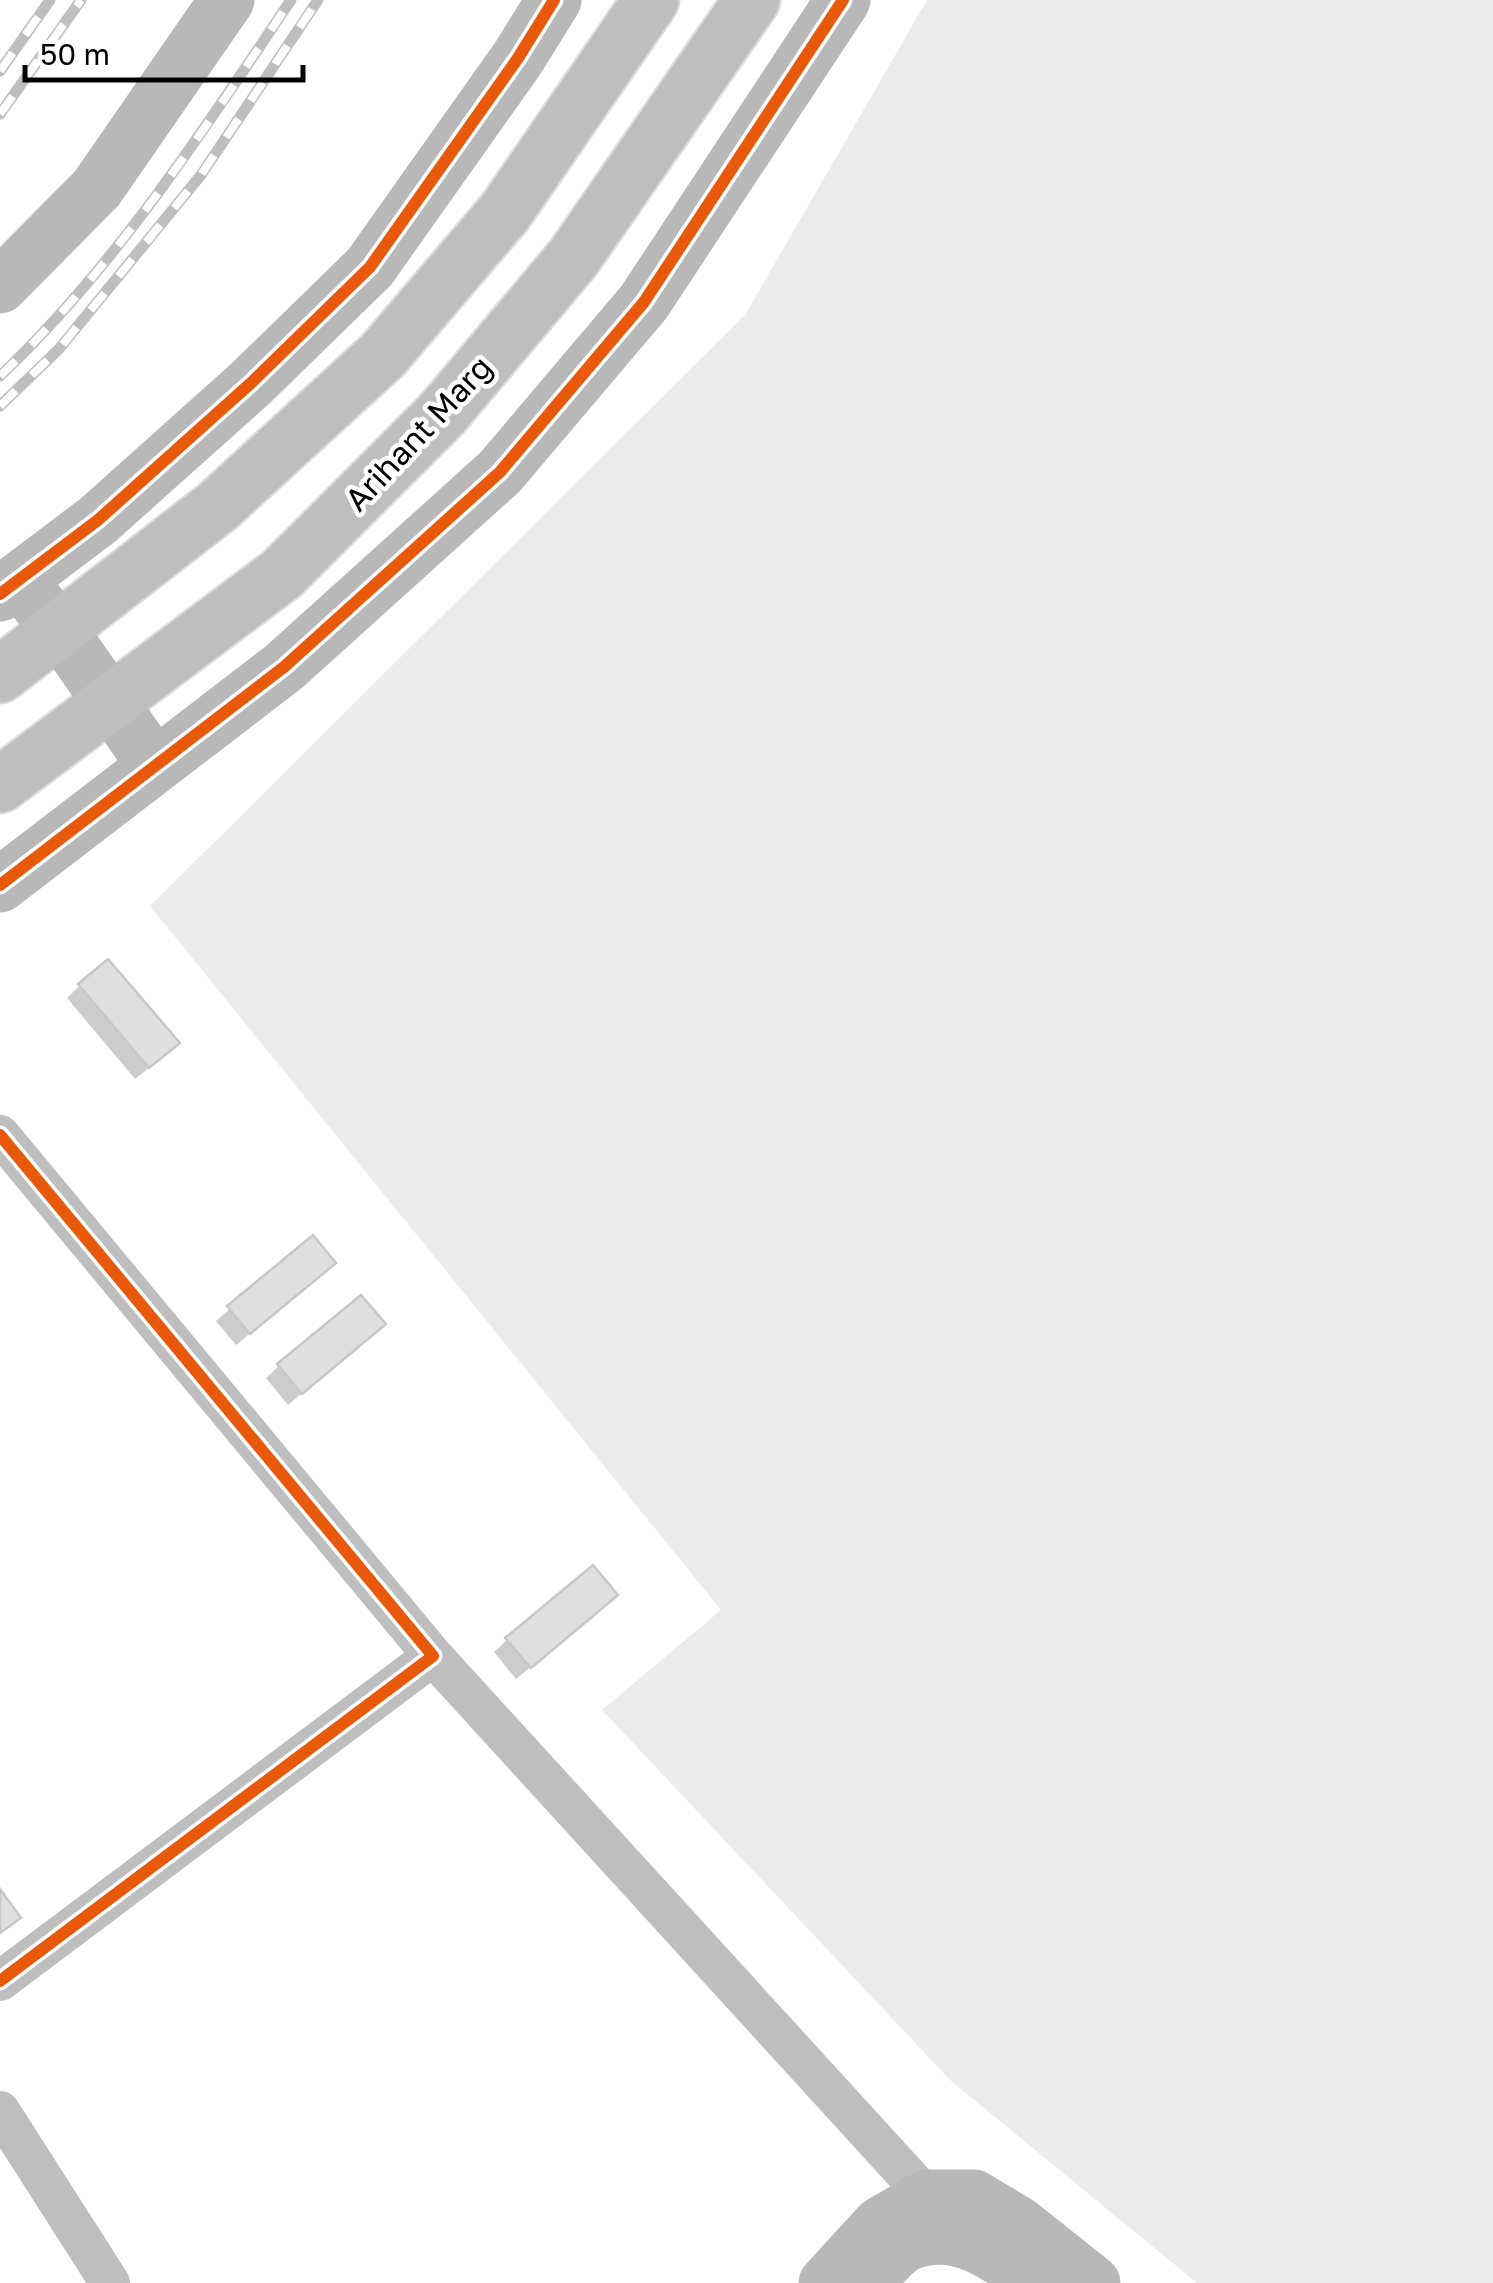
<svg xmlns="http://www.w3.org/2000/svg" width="1493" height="2283" viewBox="0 0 1493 2283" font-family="'Golos Text',sans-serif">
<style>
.green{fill:#ececec}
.shadow{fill:#0003}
.building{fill:#dfdfdf;stroke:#c7c7c7;stroke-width:2.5}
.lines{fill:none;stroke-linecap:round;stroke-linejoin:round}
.primary-casing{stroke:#dbdbdb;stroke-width:59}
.street{stroke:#bebebe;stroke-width:40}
.secondary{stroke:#b8b8b8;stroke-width:55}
.primary{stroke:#bebebe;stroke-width:55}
.rail-casing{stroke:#bebebe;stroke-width:11}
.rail{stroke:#fff;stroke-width:8;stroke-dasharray:22;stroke-linecap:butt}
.cycleway-casing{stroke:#fff;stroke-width:19}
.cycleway{stroke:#e8590c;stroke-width:12}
.labels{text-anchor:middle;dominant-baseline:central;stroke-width:9;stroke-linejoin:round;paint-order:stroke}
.street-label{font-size:32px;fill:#000;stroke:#fff}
</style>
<rect width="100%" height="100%" fill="#fff"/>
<!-- green -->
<path class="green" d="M927 0H1493V2283H1197L950 2080 602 1710 721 1610 150 906 745 315Z"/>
<!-- shadow -->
<path class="shadow" d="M80 985 164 1056 135 1079 67 998Z
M312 1239 320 1276 236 1345 216 1321Z
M370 1336 288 1405 266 1378 279 1366Z
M602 1608 516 1679 494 1652 507 1640Z"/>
<!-- building -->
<path class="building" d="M108 959 180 1043 149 1068 78 984Z
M313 1235 336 1263 250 1334 227 1306Z
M361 1295 386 1324 302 1394 277 1364Z
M593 1565 618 1595 531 1668 505 1638Z
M0 1889 21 1918 0 1933Z"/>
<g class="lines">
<defs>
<path id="primary" d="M0 675 217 507 383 355 505 212 651 0
M0 785 282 574 442 414 574 257 752 0"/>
</defs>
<!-- primary casing -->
<use href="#primary" class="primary-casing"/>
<!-- street -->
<path class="street" d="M0 1135 433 1656 0 1981
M433 1656 927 2197
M0 2111 110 2283"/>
<!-- secondary -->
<path class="secondary" d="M0 286 97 188 227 0
M0 594 98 520 251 383 370 267 518 58 554 0
M30 594 59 629 155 766
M0 885 284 667 500 472 644 302 843 0
M873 2275C883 2265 896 2248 909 2243 956 2224 999 2255 1034 2283
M826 2283 880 2224 927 2197H974L1019 2224 1093 2283"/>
<!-- primary -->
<use href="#primary" class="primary"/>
<defs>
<path id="rail" d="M0 71 50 0
M0 114 81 0
M0 376C115 267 203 131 291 0
M0 406 59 349 201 175 318 0"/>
</defs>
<!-- rail casing -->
<use href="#rail" class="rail-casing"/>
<!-- rail -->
<use href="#rail" class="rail"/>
<defs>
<path id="cycleway" d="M0 594 98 520 251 383 370 267 518 58 554 0
M0 885 284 667 500 472 644 302 843 0
M0 1135 433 1656 0 1981"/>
</defs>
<!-- cycleway casing -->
<use href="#cycleway" class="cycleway-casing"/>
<!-- cycleway -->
<use href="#cycleway" class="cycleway"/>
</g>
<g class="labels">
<!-- street labels -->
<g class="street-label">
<text transform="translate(418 433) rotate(-47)">Arihant Marg</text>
</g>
</g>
<!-- scale -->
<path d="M25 65v15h278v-15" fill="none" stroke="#000000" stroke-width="5"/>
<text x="40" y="65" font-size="30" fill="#000000" stroke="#ffffff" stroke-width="8" paint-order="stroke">50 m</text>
</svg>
